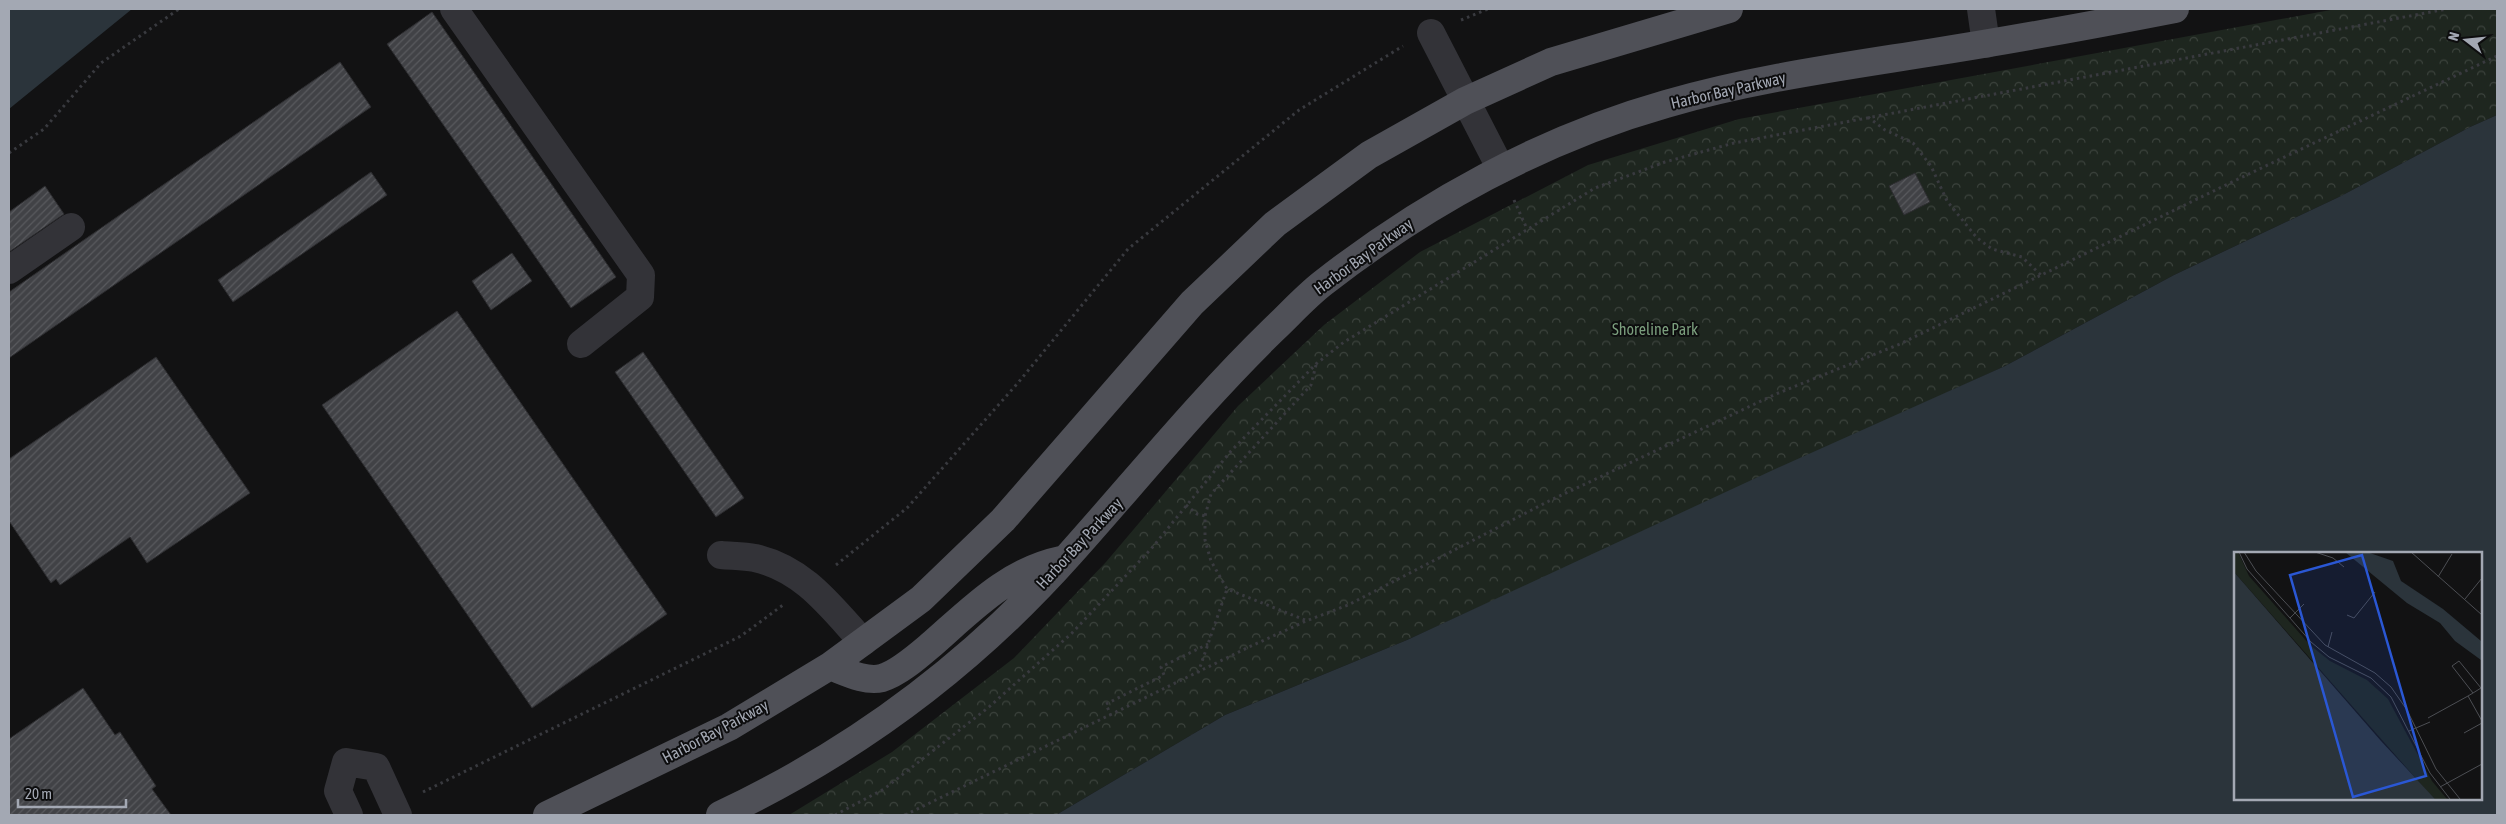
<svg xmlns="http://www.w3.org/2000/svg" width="2506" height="824" viewBox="0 0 2506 824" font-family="'Asap Condensed',sans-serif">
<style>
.park{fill:url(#park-crowns)}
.water{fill:#2b343b;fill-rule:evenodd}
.building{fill:url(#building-hatch);stroke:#2c2c2f}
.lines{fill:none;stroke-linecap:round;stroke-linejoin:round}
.path{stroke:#393a3f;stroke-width:3;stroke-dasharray:2.5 4;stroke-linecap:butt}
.minor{stroke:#333338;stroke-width:28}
.major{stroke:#4f5057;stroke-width:28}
.labels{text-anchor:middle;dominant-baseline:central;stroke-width:4;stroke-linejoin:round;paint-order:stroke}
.street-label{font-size:16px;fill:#a3a8b3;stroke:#0d0d0e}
.park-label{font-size:16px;fill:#7b9e7d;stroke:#0d0d0e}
.inset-road{fill:none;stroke:#4c4e53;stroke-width:1}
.view{fill:#2a57d4;fill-opacity:0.15;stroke:#2a57d4;stroke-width:2.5}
.inset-edge{fill:none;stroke:#a3a8b3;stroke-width:2.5}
</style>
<defs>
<pattern id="park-crowns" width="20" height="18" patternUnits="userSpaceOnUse" patternTransform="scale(1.25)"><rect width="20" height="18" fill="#1e261f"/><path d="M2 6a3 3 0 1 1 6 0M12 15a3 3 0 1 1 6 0" fill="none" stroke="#3c433d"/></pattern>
<pattern id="building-hatch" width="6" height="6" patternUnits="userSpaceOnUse" patternTransform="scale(1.25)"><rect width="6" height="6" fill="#414246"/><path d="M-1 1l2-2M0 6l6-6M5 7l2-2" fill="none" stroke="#595a5e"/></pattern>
</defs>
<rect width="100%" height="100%" fill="#121213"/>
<!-- park -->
<path class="park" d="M2336 9H2497V115L2470 127 2341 196 2174 275 2005 366 1407 640 1225 715 1056 815H789L892 752 1014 658 1106 562 1238 406 1324 325 1420 252 1588 165 1739 119Z"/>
<!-- water -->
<path class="water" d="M9 9H132L9 109Z
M2497 115V815H1056L1225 715 1407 640 1773 470 2005 366 2174 275 2341 196 2470 127ZM2235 553H2480V798H2235Z"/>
<!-- building -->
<path class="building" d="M432 12 616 277 571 308 387 44Z
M340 62 371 107 9 358V292Z
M371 172 387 195 233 302 218 280Z
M1915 173 1930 202 1904 215 1889 186Z
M45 186 64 214 9 252V212Z
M512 253 532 281 491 310 472 281Z
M457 311 667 614 532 708 322 405Z
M643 352 744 498 716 517 615 372Z
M156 357 250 493 147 563 130 537 60 585 56 579 51 583 9 521V459Z
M83 688 115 735 120 732 156 786 152 789 171 815H9V739Z"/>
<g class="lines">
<!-- path -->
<path class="path" d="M1461 20 1488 9
M1868 117 1885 130 1913 143 1931 166 1947 201 1977 238 1992 249 2022 257 2042 276
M9 153 44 129 101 63 179 9
M1514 200 1527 229
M1186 505 1197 514 1205 516
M836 565 907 508 1017 384 1128 249 1299 110 1403 46
M1305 620 1227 589 1211 561 1205 540V516L1211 494 1311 385 1316 365
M1198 673 1227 589
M1111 716 1106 704 1164 675 1161 667 1208 644
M423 792 741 636 783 605
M835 815 884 789 989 707 1072 633 1151 549 1231 451 1316 364 1344 342 1595 188 1665 162 1734 143 2447 9
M905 815 1249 647 1306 621 1348 605 1549 501 1776 394 1900 344 2232 182 2497 56"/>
<!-- minor -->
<path class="minor" d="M454 9 641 275 640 297 581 344
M1981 9 1986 44
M1431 33 1501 169
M9 270 71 227
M721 555C732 556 744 556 755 558 804 569 831 607 863 642
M349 815 338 791 346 762 376 767 398 815"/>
<!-- major -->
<path class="major" d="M830 666C846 672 865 682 882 678 899 673 919 655 932 644 972 609 1008 571 1061 560
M547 815 729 727 830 666 921 599 1003 520 1192 303 1275 224 1369 155 1465 101 1551 62 1729 9
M720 815C854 752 972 664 1070 554 1137 479 1201 400 1273 330 1290 314 1305 297 1323 283 1424 204 1542 139 1666 104 1752 79 1840 67 1928 53 2011 40 2093 25 2175 9"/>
</g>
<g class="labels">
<!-- street labels -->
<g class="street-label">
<text transform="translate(1728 90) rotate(-13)">Harbor Bay Parkway</text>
<text transform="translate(1363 256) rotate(-36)">Harbor Bay Parkway</text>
<text transform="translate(1079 543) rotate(-47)">Harbor Bay Parkway</text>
<text transform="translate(715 731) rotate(-28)">Harbor Bay Parkway</text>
</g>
<!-- park labels -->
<g class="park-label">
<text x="1655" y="329">Shoreline Park</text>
</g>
</g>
<!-- overview -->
<g transform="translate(2234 552)">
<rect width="248" height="248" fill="#121213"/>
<path d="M0 0H4L15 24 76 93 96 109 133 128 154 147 198 229 213 247H201L193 239 0 20Z" fill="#1e261f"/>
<path d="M111 0H133L159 9 167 29 209 57 247 89V108L221 89 206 71 173 51ZM0 20 147 189 201 247H0Z" fill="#2b343b"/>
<path class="inset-road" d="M5 0 13 17 77 90 95 105 137 126 157 145 196 221 216 247M10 0 22 19 91 93 141 121 157 135 173 158 202 217 226 247M81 0 99 6 110 15M177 0 248 63M204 25 218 2M231 47 248 26M113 63 120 66 141 40M56 66 70 52M94 95 98 80M234 144 248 169M194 166 234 144 239 141 247 136 225 109 218 114 239 141M175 179 196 170M230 181 248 171M206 235 248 212"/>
<path class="view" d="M128 3 192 224 119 245 56 23Z"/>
<rect width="248" height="248" class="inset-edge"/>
</g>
<!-- border -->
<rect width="2506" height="824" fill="none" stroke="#a3a8b3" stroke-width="20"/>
<!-- north arrow -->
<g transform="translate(2466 40) rotate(286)" stroke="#0d0d0e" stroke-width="4" paint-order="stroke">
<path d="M0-4L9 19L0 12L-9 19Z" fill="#a3a8b3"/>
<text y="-8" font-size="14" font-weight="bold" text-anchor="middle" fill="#a3a8b3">N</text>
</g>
<!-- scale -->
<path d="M18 799v8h108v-8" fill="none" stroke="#a3a8b3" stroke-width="2.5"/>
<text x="25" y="799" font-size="15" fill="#a3a8b3" stroke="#0d0d0e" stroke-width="4" paint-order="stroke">20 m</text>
</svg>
